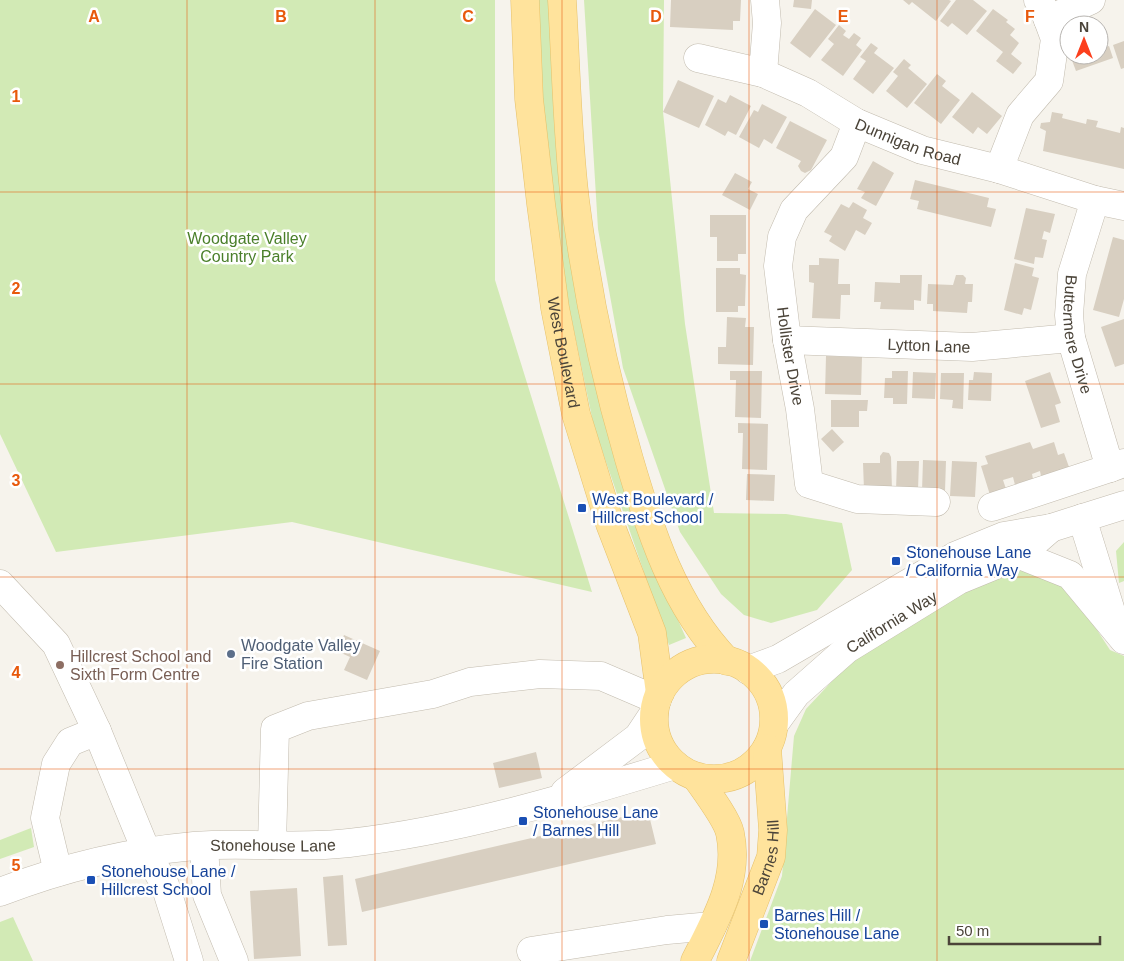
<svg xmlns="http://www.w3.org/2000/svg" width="1124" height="961" viewBox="0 0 1124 961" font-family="Arial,sans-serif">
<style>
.green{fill:#d2eab5}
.building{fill:#d8cfc1}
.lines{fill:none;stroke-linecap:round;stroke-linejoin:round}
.minor-casing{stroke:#c2bbae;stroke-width:29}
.major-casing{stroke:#e6c16a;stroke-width:29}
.minor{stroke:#fff;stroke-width:28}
.major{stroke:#ffe39c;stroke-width:28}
.grid{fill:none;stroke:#e8590c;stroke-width:1;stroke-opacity:0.55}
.transit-dot{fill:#1a4fb4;stroke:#fff;stroke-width:2}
.service-dot{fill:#5c6f8a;stroke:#fff;stroke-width:2}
.education-dot{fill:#8d6e63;stroke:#fff;stroke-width:2}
.labels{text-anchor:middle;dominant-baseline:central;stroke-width:5;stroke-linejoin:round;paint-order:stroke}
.street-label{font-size:16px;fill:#4b4439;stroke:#fff}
.park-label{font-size:16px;fill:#4a7f2a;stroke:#fff}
.transit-label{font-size:16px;fill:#164399;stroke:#fff;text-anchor:start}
.service-label{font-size:16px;fill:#4e5e75;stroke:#fff;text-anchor:start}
.education-label{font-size:16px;fill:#785e54;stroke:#fff;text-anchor:start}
.grid-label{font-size:16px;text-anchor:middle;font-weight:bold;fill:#e8590c;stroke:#fff;stroke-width:5;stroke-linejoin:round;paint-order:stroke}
</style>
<rect width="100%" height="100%" fill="#f6f3ec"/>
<!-- green -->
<path class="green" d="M0 0H495V280L592 592 292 522 56 552 0 434Z
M536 0H554L564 183 660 580 686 638 669 645 594 427 569 307 547 191Z
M584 0H664L663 112 685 324 714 513 786 514 842 523 852 570 817 610 771 623 744 615 721 594 680 532 623 368 598 229Z
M1124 542V581L1119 583 1116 551Z
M1012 564 1066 582 1110 650 1124 656V961H750L782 876 794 736 806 709 864 647Z
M31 828 34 847 0 859V840Z
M13 917 33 961H0V922Z"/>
<!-- building -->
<path class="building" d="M671 0H741L740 21H733V30L670 27Z
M794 0H812L811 9 793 7Z
M903 0H949L951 1 936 21 912 2 909 5Z
M956 0H973L987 11 967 35 952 23 948 27 940 21Z
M815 9 836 25 810 58 790 43Z
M993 9 1008 20 1006 22 1015 29 1010 35 1019 43 1011 54 1022 63 1013 74 996 61 1003 52 976 31Z
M839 25 846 31 843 35 849 39 854 33 861 38 856 45 862 50 843 76 821 60 834 44 828 39Z
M1099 41 1102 48 1109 46 1113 58 1076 71 1070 55H1099Z
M1124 41V68L1121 69 1113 45Z
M871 43 878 48 874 53 894 68 873 94 853 79 866 61 860 57Z
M904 59 911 65 908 68 927 84 907 108 886 91 898 76 893 72Z
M937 74 946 81 942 86 960 100 941 124 914 103Z
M678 80 714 96 699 128 663 112Z
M972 92 1002 116 987 134 978 127 973 134 952 117Z
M730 95 751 106 736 135 728 131 725 136 705 125 718 99 726 103Z
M762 104 787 117 772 144 764 139 759 148 739 137 754 110 758 112Z
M1052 112 1063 114 1062 118 1086 124 1087 119 1098 121 1096 127 1120 133 1121 127 1124 128V169L1043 151 1046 131 1040 128 1041 123 1050 122Z
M790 121 827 140 811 170 805 173 801 171 798 166 801 161 776 148Z
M873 161 894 173 876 206 861 198 865 192 857 189Z
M735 173 752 182 748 189 758 194 750 210 722 195Z
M915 180 989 198 987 207 996 209 991 227 917 209 919 201 910 199Z
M853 202 867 210 863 218 872 223 865 235 856 230 845 251 829 241 832 236 824 232 841 204 849 208Z
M1026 208 1055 214 1050 233 1044 231 1042 239 1047 240 1043 258 1035 257 1034 264 1014 259Z
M710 215H746V254H738V261H717V237H710Z
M1113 237 1124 240V299L1119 317 1093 310Z
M819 258 839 259 838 284H850V295H841L840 319 812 318 814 283 809 282V265H819Z
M1015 263 1034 268 1032 276 1039 278 1031 310 1024 308 1022 315 1004 310Z
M716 268H740V274L746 275 745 306H738V312H716Z
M900 275H922L921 301 914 300V310L880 309 881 302H874L875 282 900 283Z
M956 275H963L966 278 965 284H973L972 302H968L967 313 933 311V304H927L928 284 953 285Z
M727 317 746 318 745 327H754L753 365 718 364V347H726Z
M1124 319V364L1115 367 1101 327Z
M826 356 862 357 861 395 825 394Z
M730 371H762L761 418 735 417 736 380H730Z
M892 371H908L907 404H893V398H884L885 378H892Z
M913 372 936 373 935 399 912 398Z
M974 372 992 373 991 401 968 400 969 380H973Z
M1050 372 1061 403 1055 405 1060 422 1041 428 1025 381Z
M941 373H964L963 409 952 408 953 400 940 399Z
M831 400H868L867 411H859V427H831Z
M738 423 768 424 767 470 742 469 743 433H738Z
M832 429 844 442 833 452 821 439Z
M1030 442 1033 449 1054 442 1058 455 1064 453 1069 467 1041 476 1040 471 1032 474 1033 479 1015 485 1013 477 1003 480 1006 489 990 495 981 466 988 464 985 456Z
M883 452 889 453 891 457 892 490H864L863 463H880V456Z
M923 460 946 461 945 491H922Z
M897 461H919L918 490H896Z
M952 461 977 462 975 497 950 496Z
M747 474 775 475 774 501 746 500Z
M344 635 380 651 367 680 344 670 350 657 337 651Z
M536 752 542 778 499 788 493 763Z
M648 811 656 844 362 912 355 879Z
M343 875 347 945 328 946 323 877Z
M297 888 301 956 254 959 250 891Z"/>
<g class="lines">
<defs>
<g id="minor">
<path d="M1038 0 1041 3 1048 20"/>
<path id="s1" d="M698 58 763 73 808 93 857 123 922 150 999 169 1095 200 1124 206"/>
<path d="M763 73 767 23 765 0"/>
<path id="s2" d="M857 123 844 157 794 210 782 237 778 266 787 340 800 409 809 484 857 499 936 502"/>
<path d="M999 169 1020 115 1049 81 1055 39 1048 20 1091 0"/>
<path id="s3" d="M1095 200 1072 274 1069 315 1071 338 1110 468 1124 463"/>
<path id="s4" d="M787 340 972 347 1071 338"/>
<path d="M992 507 1110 468"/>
<path d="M1082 518 1114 621"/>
<path d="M1020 555 1070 575 1124 640"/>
<path d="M0 584 56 644 97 731 70 742 56 764 45 818 58 872"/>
<path d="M748 670 778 659 955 556 1004 536 1051 528 1124 505"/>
<path id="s5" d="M775 723 796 694 847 649 959 580 1020 555 1051 528"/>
<path d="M97 731 147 853 165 885 189 961"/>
<path d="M565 792 638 737 654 713"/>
<path d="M272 845 275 729 308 716 433 694 470 682 540 674 601 676 657 700"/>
<path d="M204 846 207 895 234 961"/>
<path id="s6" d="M0 892C62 868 128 852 194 846 246 842 298 849 349 843 461 830 567 798 675 765"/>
<path d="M531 951 667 930 712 926"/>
</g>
<g id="major">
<path id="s7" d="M525 0 529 99 541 204 555 308 576 414 610 524 652 633 660 693"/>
<path d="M562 0C566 66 567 134 575 200 586 288 604 374 629 459 650 531 674 606 727 661"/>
<circle cx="714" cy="719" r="60"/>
<path d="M695 961C715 921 740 880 730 833 727 819 705 790 696 777"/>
<path id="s8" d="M731 961 771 857 773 830 767 748"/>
</g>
</defs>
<!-- minor casing -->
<use href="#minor" class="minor-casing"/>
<!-- major casing -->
<use href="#major" class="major-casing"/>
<!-- minor -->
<use href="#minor" class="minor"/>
<!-- major -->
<use href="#major" class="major"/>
</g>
<!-- grid -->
<path class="grid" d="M187 0V961M375 0V961M562 0V961M749 0V961M937 0V961M0 192H1124M0 384H1124M0 577H1124M0 769H1124"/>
<!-- markers -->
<g class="transit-dot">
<rect x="577" y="503" width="10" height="10" rx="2.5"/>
<rect x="891" y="556" width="10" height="10" rx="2.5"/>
<rect x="518" y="816" width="10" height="10" rx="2.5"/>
<rect x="86" y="875" width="10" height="10" rx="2.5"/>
<rect x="759" y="919" width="10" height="10" rx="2.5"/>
</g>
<circle class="service-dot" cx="231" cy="654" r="5"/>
<circle class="education-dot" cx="60" cy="665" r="5"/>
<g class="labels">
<!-- street labels -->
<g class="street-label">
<text stroke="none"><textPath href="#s1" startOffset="228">Dunnigan Road</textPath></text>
<text stroke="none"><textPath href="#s3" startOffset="139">Buttermere Drive</textPath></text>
<text stroke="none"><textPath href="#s4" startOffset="142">Lytton Lane</textPath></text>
<text stroke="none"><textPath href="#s7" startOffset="355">West Boulevard</textPath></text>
<text stroke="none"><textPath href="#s2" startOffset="259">Hollister Drive</textPath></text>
<text stroke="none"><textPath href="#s5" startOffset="156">California Way</textPath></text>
<text stroke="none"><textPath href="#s6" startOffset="279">Stonehouse Lane</textPath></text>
<text stroke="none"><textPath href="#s8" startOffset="110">Barnes Hill</textPath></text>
</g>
<!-- park labels -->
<g class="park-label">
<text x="247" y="238">Woodgate Valley<tspan x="247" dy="18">Country Park</tspan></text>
</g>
<!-- transit labels -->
<g class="transit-label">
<text x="592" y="499">West Boulevard /<tspan x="592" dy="18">Hillcrest School</tspan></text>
<text x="906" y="552">Stonehouse Lane<tspan x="906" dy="18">/ California Way</tspan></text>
<text x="533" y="812">Stonehouse Lane<tspan x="533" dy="18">/ Barnes Hill</tspan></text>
<text x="101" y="871">Stonehouse Lane /<tspan x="101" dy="18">Hillcrest School</tspan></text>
<text x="774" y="915">Barnes Hill /<tspan x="774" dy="18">Stonehouse Lane</tspan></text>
</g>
<!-- service labels -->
<g class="service-label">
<text x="241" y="645">Woodgate Valley<tspan x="241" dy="18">Fire Station</tspan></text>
</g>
<!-- education labels -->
<g class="education-label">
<text x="70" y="656">Hillcrest School and<tspan x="70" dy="18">Sixth Form Centre</tspan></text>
</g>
</g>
<g class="grid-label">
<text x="94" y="22">A</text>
<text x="281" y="22">B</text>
<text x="468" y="22">C</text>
<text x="656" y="22">D</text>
<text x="843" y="22">E</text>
<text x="1030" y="22">F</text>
<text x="16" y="102">1</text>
<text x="16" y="294">2</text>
<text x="16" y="486">3</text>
<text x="16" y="678">4</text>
<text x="16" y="871">5</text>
</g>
<!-- north arrow -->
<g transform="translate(1084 40)"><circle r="24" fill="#ffffff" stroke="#b7b4b0"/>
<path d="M0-4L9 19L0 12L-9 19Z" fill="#fc3f1d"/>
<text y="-8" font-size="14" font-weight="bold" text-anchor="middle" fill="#4b4439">N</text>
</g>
<!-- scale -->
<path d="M949 936v8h151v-8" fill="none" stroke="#4b4439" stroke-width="2.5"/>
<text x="956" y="936" font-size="15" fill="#4b4439" stroke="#ffffff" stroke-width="4" paint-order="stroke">50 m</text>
</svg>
